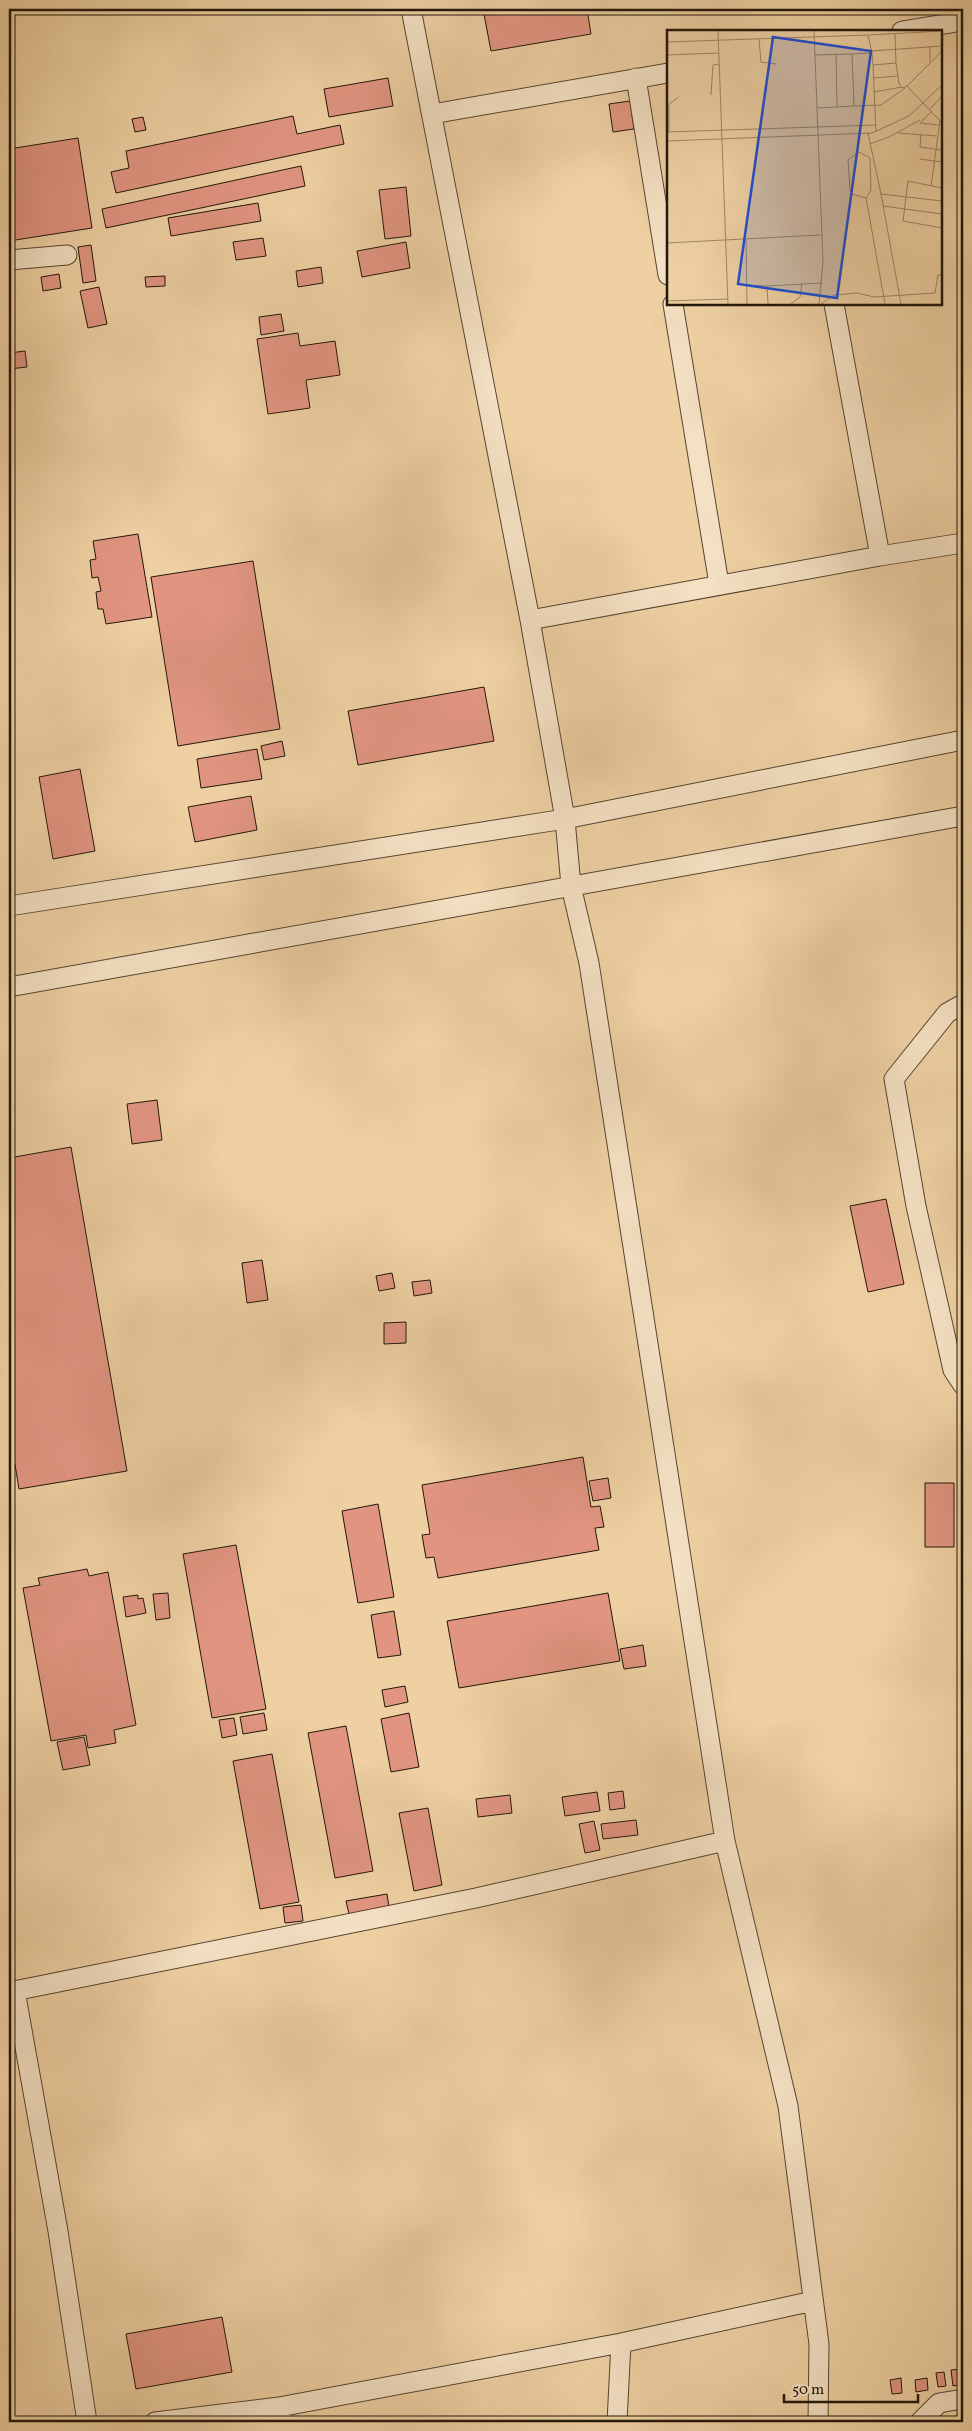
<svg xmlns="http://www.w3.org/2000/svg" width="972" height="2431" viewBox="0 0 972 2431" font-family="Vollkorn,serif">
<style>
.building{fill:#e19581;stroke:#23170b}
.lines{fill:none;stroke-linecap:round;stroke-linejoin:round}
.minor-casing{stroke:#564531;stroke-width:21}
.minor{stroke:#f4e0c3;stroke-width:19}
.inset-road{fill:none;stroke:#9d8666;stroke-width:1}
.view{fill:#1d4ed8;fill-opacity:0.15;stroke:#1d4ed8;stroke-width:2.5}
.inset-edge{fill:none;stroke:#23170b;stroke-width:2.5}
</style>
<rect width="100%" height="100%" fill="#eed0a3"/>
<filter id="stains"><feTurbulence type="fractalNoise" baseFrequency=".004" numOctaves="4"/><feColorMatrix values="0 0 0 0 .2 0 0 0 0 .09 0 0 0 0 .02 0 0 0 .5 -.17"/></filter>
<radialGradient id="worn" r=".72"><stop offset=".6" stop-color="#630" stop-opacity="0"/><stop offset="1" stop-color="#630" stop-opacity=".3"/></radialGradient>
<!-- building -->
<path class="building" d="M483 9H587L591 34 491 51Z
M388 78 393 106 329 117 324 89Z
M630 101 634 129 613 132 609 104Z
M293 116 297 134 340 125 344 144 116 193 111 172 129 168 126 151Z
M143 117 146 130 135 132 132 119Z
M78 138 92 228 9 241V149Z
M301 166 305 186 106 228 102 209Z
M406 187 411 236 385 239 379 190Z
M258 203 261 221 171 236 168 218Z
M263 238 266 256 236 260 233 242Z
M406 242 410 268 362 277 357 251Z
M91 245 96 281 83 283 78 247Z
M321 267 323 283 298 287 296 271Z
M59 274 61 288 43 291 41 277Z
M165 276V286L146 287 145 277Z
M99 287 107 324 88 328 80 291Z
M281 314 284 331 261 335 259 317Z
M298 333 300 346 335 341 340 375 306 380 310 408 268 414 257 339Z
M25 351 27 367 9 369V353Z
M138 534 152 617 106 624 103 609H98L96 592 101 591 98 577 92 578 90 560 96 559 93 541Z
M253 561 280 729 178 746 151 577Z
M484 687 494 741 358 765 348 711Z
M282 741 285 756 264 760 261 746Z
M257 749 262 779 201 788 197 759Z
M80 769 95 851 53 859 39 777Z
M251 796 257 830 195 842 188 807Z
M157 1100 162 1140 132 1144 127 1104Z
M71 1147 127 1471 19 1489 9 1428V1158Z
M886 1199 904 1284 868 1292 850 1206Z
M262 1260 268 1300 247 1303 242 1263Z
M392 1273 395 1288 379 1291 376 1276Z
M430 1280 432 1293 414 1296 412 1282Z
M406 1322V1343L384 1344V1323Z
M583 1457 591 1507 600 1506 604 1527 595 1528 599 1550 438 1578 434 1557 426 1558 422 1535 430 1534 422 1485Z
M608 1478 611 1498 593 1501 589 1481Z
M925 1483H954V1547H925Z
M378 1504 394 1597 358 1603 342 1511Z
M236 1545 266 1709 212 1718 183 1554Z
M87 1569 89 1576 108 1572 136 1725 114 1730 116 1743 88 1748 86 1735 51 1741 23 1588 40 1585 38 1578Z
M168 1593 170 1618 156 1620 153 1594Z
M608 1593 620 1661 459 1688 447 1621Z
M138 1595V1599L143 1598 146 1613 126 1617 123 1597Z
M394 1611 401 1655 378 1658 371 1615Z
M643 1645 646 1666 624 1669 620 1649Z
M405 1686 408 1702 385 1707 382 1690Z
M264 1713 267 1730 243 1734 240 1717Z
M409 1713 419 1767 391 1772 381 1719Z
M234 1718 237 1735 222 1738 219 1720Z
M346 1726 373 1871 335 1878 308 1733Z
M84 1737 90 1765 63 1770 57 1742Z
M272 1754 299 1902 260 1909 233 1761Z
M623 1791 625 1808 610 1810 608 1793Z
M597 1792 600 1811 565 1816 562 1797Z
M510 1795 512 1813 478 1817 476 1799Z
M428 1808 442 1885 414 1891 399 1813Z
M636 1820 638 1835 603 1839 601 1824Z
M594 1821 600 1850 585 1853 579 1824Z
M387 1894 389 1907 349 1914 346 1901Z
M301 1905 303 1921 285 1923 283 1907Z
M222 2317 232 2372 136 2389 126 2334Z
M962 2369 963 2384 953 2386 951 2370Z
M944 2372 946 2386 938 2387 936 2373Z
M901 2378 902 2393 892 2394 890 2380Z
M927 2378 928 2390 916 2392 915 2380Z"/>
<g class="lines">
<defs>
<path id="minor" d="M411 9 530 620 565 819 571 886 589 963 725 1841 788 2106 819 2344 818 2422
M902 31 963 21
M636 78 668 275
M432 114 668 73
M9 260 67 255
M673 304 719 584
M880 556 963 543
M530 620 880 556 834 304
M9 906 565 819 963 740
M9 987 963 816
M963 1004 947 1013 894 1079 916 1206 953 1370 963 1385
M15 1991 58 2231 87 2422
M9 1992 476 1898 725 1841
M155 2422 279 2407
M282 2422 279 2407 621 2343 813 2301
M617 2422 621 2343
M920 2422 939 2403 963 2399"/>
</defs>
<!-- minor casing -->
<use href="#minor" class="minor-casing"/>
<!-- minor -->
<use href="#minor" class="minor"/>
</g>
<!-- overview -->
<g transform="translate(667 30)">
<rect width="275" height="275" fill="#eed0a3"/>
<path class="inset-road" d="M51 1 61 274M147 1 156 232 152 274M228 4 229 33M202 5 275 1M92 9 94 32 109 34M0 12 201 5 205 23M263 17V32M205 21 275 16M275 21 240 56 275 93M169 24 170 77M185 24 205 23 206 35 229 33 232 54 236 58 240 56M0 25 52 23M148 25 185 24 187 76 151 78M206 35 209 102M207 48 230 46M207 62 235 57M44 65 46 35 52 34M187 76 214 75 238 58M263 79 275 66M265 81 253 93 272 95M0 102 209 95M2 102V74L12 67M201 103 214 164 275 171M231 103 270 106M254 104 253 117 275 120M0 111 205 103 242 86 275 55M203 114 222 107 253 90M253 129 275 132M264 156 273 91M275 158 241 151 236 191 275 198M214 164 234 274M199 168 185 164 183 160 181 130 192 122 203 128 204 160 199 168 218 274M216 176 275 184M79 210 80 274M0 213 153 205M80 255 100 256M0 271 61 269M101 274 100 256 155 253M124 274 133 267 135 254M154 274 167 265 190 263 207 267 268 263 271 245H275"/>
<path class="view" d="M106 7 204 21 170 268 71 254Z"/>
<rect width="275" height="275" class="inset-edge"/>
</g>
<!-- margin -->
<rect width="972" height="2431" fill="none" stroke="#eed0a3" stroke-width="30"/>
<rect x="10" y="10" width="952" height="2411" fill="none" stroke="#23170b" stroke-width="2.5"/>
<rect x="15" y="15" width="942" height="2401" fill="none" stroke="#23170b"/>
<!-- scale -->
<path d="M784 2394v8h134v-8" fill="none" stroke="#23170b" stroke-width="2.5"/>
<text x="792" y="2394" font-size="15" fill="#23170b" stroke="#f4e0c3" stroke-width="4" paint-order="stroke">50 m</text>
<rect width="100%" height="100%" filter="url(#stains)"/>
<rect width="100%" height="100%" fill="url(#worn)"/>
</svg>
